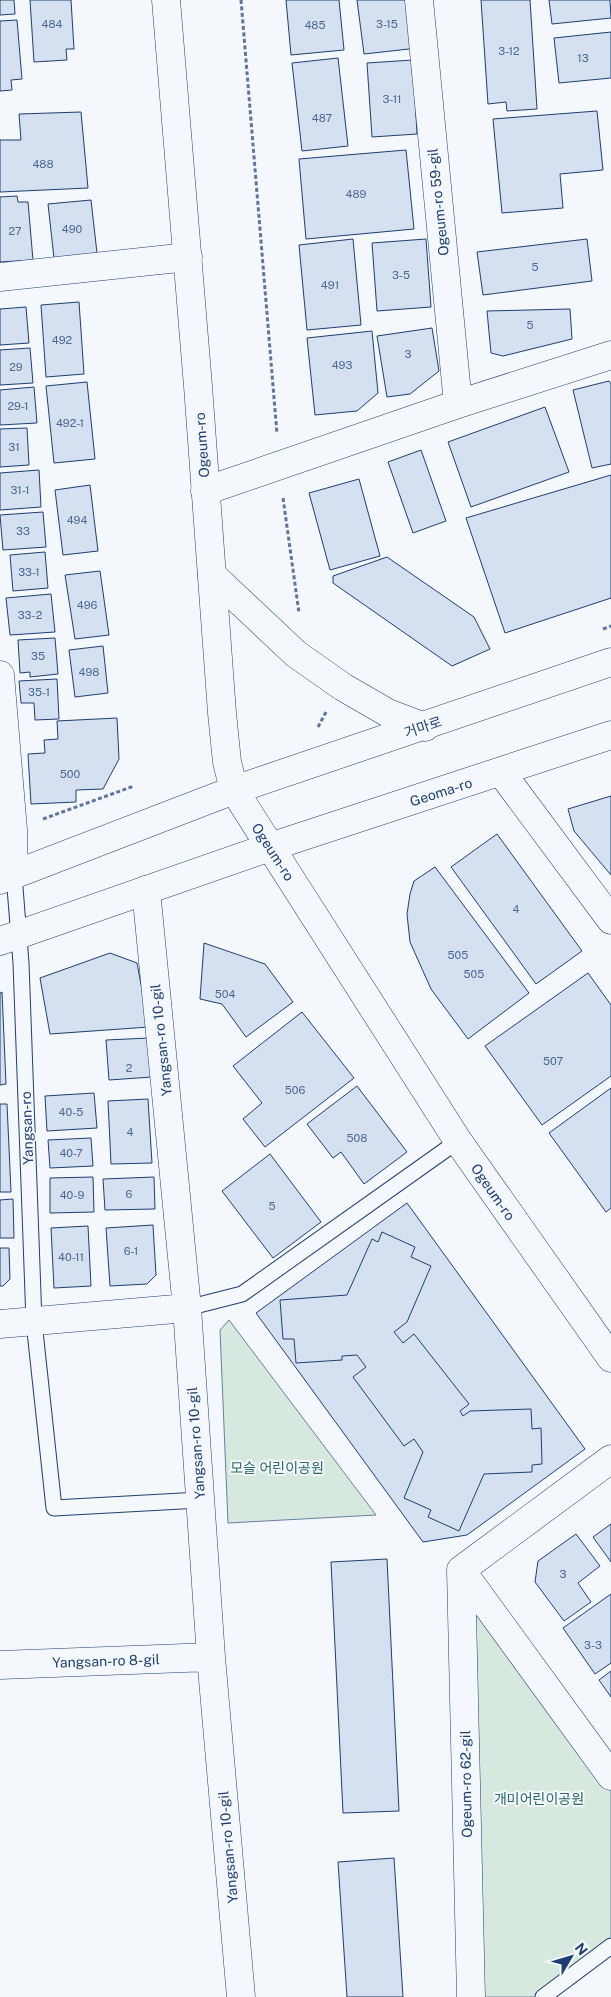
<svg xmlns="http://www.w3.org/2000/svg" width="611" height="1997" viewBox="0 0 611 1997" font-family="'Public Sans','Noto Sans KR',sans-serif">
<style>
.green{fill:#d7e8df;stroke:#687fa3}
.building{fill:#d5e0f0;stroke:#1d3f73}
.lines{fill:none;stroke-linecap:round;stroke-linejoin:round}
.lane-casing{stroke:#1d3f73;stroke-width:17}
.street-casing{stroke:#1d3f73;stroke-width:29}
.secondary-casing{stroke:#1d3f73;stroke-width:29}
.primary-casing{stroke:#1d3f73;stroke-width:29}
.path{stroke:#5e769c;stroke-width:3;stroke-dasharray:4 2.5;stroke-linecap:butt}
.lane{stroke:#f4f7fb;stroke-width:15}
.street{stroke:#f4f7fb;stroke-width:28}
.secondary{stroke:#f4f7fb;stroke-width:28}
.primary{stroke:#f4f7fb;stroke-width:28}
.labels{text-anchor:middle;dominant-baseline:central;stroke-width:4;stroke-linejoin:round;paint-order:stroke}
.number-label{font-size:11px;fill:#4b6792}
.street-label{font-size:14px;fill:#1d3f73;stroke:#f4f7fb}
.park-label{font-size:14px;fill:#2c6c60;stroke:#f4f7fb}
</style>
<rect width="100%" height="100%" fill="#f4f7fb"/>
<!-- green -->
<path class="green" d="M229 1320 376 1515 228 1523 220 1330Z
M461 1570 611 1776V1946L543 1997H471Z"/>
<!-- building -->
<path class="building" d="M0 0H14L15 14 0 15Z
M30 0H71L74 49H66L67 60 34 62Z
M286 0H339L344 50 291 55Z
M357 0H412L418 48 364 54Z
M481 0H530L537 109 507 111 506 102 488 104Z
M549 0H610L611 18 552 24Z
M17 20 22 79 11 80 12 90 0 91V21Z
M611 32V78L559 83 554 38Z
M338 58 348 146 302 151 292 63Z
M413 60 417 134 372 137 367 63Z
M597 111 603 170 560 174 563 208 502 213 493 119Z
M81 112 88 188 0 192V140H21L19 114Z
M406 150 414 229 306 239 299 159Z
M17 196 18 202H28L33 260 0 262V197Z
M91 200 97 253 54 258 48 204Z
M353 239 361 325 307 330 299 245Z
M426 239 431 307 377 311 372 243Z
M587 239 592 281 483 295 477 252Z
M79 302 84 374 46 377 41 305Z
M26 307 29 343 0 345V309Z
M570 309 572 339 503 356 491 353 487 311Z
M432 328 439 371 410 394 387 397 377 336Z
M372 331 378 393 357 411 315 415 307 338Z
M30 348 33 383 0 385V350Z
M609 381 611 384V464L592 468 573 390Z
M87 382 95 459 54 463 46 386Z
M34 387 37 423 0 425V390Z
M545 407 569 472 471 507 448 442Z
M27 428 29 465 0 467V429Z
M421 450 446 521 413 533 388 462Z
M39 470 41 507 0 510V473Z
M611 475V598L505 633 466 518Z
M359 479 380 556 330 570 309 493Z
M90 485 98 551 63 555 55 490Z
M43 512 46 547 3 550 0 515Z
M45 552 48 588 13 591 10 555Z
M387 557 474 617 490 649 452 666 333 583V576Z
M100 571 109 635 75 639 65 575Z
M51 594 55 632 10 635 6 598Z
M55 638 58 674 30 677V672L20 673 18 640Z
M103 646 108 693 75 697 69 650Z
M57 679 59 719 35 720 34 703H21L19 681Z
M117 718 119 759 103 789 76 790V802L31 804 28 754 45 753 44 740 58 739 57 721Z
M611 796V875L574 831 568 809Z
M497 834 582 951 536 984 451 867Z
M435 867 529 993 468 1039 431 989 410 942 407 914 410 894 414 881Z
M204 943 265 964 293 1002 246 1037 222 1004 200 999Z
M110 953 137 963 149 1027 50 1034 40 978Z
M588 973 611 1005V1076L542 1125 485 1046Z
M2 992 6 1084 0 1085V993Z
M302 1012 354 1078 265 1147 243 1119 262 1103 233 1066Z
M149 1038 152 1077 109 1080 106 1040Z
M357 1086 407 1152 364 1184 341 1152 333 1158 307 1124Z
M611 1088V1208L606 1212 549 1133Z
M94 1093 97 1128 47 1131 45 1096Z
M148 1099 152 1163 111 1164 108 1101Z
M0 1104H7L11 1192H0Z
M91 1138 93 1166 50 1168 48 1140Z
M270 1154 321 1222 273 1258 222 1191Z
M93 1177 94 1212 50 1213V1178Z
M154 1177 155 1209 105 1210 103 1179Z
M13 1199 14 1238H0V1200Z
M407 1203 585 1449 467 1535 423 1542 256 1313Z
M153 1225 156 1275 147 1284 110 1286 106 1228Z
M88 1226 91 1286 54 1288 51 1228Z
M382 1232 415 1247 411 1257 431 1266 407 1322 394 1332 403 1343 414 1334 469 1404 460 1411 463 1416 470 1411 531 1409 532 1429 541 1428 542 1464 532 1465V1472L484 1474 459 1531 428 1517 431 1510 404 1498 423 1452 414 1439 404 1446 353 1377 366 1367 357 1355 342 1356V1360L296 1363 294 1339H283L280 1300 347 1295 372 1239 378 1242Z
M0 1248H9L10 1279 3 1286H0Z
M611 1524V1562L593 1537Z
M576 1534 600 1566 578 1583 591 1602 564 1621 535 1582 538 1561Z
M387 1559 399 1811 343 1813 331 1562Z
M611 1594V1663L595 1674 563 1628Z
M611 1671V1697L599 1680Z
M394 1858 403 1997H347L338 1862Z"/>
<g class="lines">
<defs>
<path id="lane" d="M14 875 21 963 34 1322 54 1508 200 1500
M187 1308 242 1294 458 1141
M543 1997 611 1946"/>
<path id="street" d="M419 0 458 404
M0 277 188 257
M205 491 458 404 611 355
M0 675 13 830 14 875
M501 772 611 920
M146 890 187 1308 211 1657 241 1997
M0 1324 187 1308
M461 1570 471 1997
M461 1570 611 1776
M461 1570 611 1459
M0 1665 211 1657"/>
<path id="secondary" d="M166 0 198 386 222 713 227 762 234 790 458 1141 611 1358"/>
<path id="primary" d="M212 575 296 654 343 687 388 713 425 727
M0 880 234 790 611 662
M0 941 270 847 611 735"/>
</defs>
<!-- lane casing -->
<use href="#lane" class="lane-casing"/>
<!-- street casing -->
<use href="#street" class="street-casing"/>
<!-- secondary casing -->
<use href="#secondary" class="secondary-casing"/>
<!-- primary casing -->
<use href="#primary" class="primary-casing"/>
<!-- path -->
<path class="path" d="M241 0 277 434
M283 498 299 613
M603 629 611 626
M318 727 326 712
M43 819 134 786"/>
<!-- lane -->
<use href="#lane" class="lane"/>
<!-- street -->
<use href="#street" class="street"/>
<!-- secondary -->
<use href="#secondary" class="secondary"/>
<!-- primary -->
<use href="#primary" class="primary"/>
</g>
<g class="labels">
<!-- number labels -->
<g class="number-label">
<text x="52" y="24">484</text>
<text x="387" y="24">3-15</text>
<text x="315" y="25">485</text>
<text x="509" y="51">3-12</text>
<text x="583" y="58">13</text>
<text x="392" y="99">3-11</text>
<text x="322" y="118">487</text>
<text x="43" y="164">488</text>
<text x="356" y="194">489</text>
<text x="72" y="229">490</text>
<text x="15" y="231">27</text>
<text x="535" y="267">5</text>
<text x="401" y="275">3-5</text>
<text x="330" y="285">491</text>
<text x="530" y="325">5</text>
<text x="62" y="340">492</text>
<text x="408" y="354">3</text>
<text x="342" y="365">493</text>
<text x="16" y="367">29</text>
<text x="18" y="406">29-1</text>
<text x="70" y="423">492-1</text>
<text x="14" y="447">31</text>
<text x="20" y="490">31-1</text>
<text x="77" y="520">494</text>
<text x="23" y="531">33</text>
<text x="29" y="572">33-1</text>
<text x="87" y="605">496</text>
<text x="30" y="615">33-2</text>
<text x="38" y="656">35</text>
<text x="89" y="672">498</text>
<text x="39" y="692">35-1</text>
<text x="70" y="774">500</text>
<text x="516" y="909">4</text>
<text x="458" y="955">505</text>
<text x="474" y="974">505</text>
<text x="225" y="994">504</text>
<text x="553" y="1061">507</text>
<text x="129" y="1068">2</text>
<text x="295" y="1090">506</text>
<text x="71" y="1112">40-5</text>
<text x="130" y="1132">4</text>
<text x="357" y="1138">508</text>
<text x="71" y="1153">40-7</text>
<text x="129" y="1194">6</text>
<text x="72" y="1195">40-9</text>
<text x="272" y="1206">5</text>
<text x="131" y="1251">6-1</text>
<text x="71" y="1257">40-11</text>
<text x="563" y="1574">3</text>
<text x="593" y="1645">3-3</text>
</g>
<!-- street labels -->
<g class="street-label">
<text transform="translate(438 202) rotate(-96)">Ogeum-ro 59-gil</text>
<text transform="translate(202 445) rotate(-94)">Ogeum-ro</text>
<text transform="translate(423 727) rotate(-19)">거마로</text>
<text transform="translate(441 792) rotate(-18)">Geoma-ro</text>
<text transform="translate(273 852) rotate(57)">Ogeum-ro</text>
<text transform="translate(161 1040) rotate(-96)">Yangsan-ro 10-gil</text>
<text transform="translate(27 1128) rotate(-92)">Yangsan-ro</text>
<text transform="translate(493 1192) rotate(55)">Ogeum-ro</text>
<text transform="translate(196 1443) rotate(-94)">Yangsan-ro 10-gil</text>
<text transform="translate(106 1661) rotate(-2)">Yangsan-ro 8-gil</text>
<text transform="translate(466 1784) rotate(-91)">Ogeum-ro 62-gil</text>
<text transform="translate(228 1847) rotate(-95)">Yangsan-ro 10-gil</text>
</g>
<!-- park labels -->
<g class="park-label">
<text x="277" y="1468">모슬 어린이공원</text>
<text x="539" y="1799">개미어린이공원</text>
</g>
</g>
<!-- north arrow -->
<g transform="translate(571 1957) rotate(52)" stroke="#f4f7fb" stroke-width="4" paint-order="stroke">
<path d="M0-4L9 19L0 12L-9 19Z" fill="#1d3f73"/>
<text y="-8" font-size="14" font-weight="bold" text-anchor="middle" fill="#1d3f73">N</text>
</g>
</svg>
